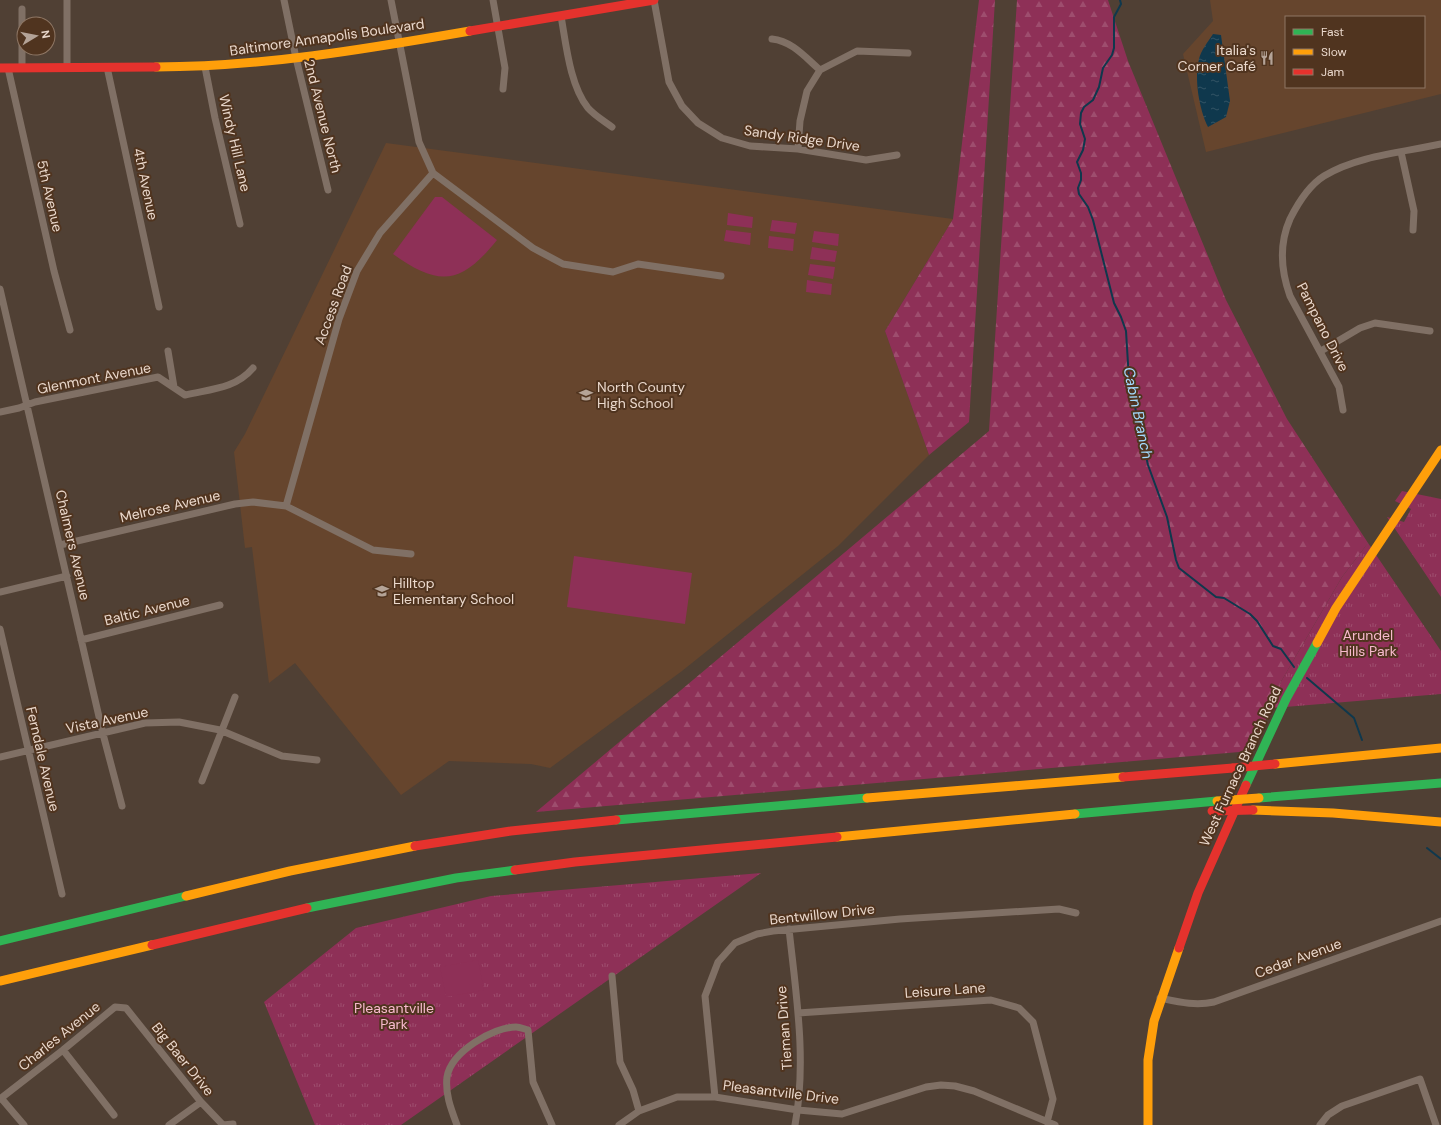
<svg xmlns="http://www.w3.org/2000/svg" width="1441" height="1125" viewBox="0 0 1441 1125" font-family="'DM Sans',sans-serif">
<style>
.built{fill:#66452d;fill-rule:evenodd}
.grass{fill:url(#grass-tufts)}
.forest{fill:url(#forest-firs)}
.pitch{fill:#8e3057}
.water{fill:url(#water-ripples)}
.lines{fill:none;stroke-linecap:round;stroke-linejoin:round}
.stream{stroke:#0f384d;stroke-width:2}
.street{stroke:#807065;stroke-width:7}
.fast{stroke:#30b455;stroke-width:9}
.slow{stroke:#ff9f0a;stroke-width:9}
.jam{stroke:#e5322d;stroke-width:9}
.slow-bridge{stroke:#ff9f0a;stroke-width:9}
.jam-bridge{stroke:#e5322d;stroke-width:9}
.labels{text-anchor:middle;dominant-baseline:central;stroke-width:4;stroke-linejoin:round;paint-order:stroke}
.street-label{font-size:14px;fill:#ead8cc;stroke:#50341f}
.poi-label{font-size:14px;fill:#ead8cc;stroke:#50341f;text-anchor:start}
.park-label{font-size:14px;fill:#f8bace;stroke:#50341f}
.water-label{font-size:15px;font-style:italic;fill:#a3dbff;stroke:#50341f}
</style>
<defs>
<pattern id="grass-tufts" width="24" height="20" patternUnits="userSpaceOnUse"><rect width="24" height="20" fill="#8e3057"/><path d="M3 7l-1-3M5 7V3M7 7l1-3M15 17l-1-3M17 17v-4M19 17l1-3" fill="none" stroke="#9e4d6e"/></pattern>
<pattern id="forest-firs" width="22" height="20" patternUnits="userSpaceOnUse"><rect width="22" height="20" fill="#8e3057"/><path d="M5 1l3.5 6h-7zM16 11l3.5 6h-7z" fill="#9e4d6e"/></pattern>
<pattern id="water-ripples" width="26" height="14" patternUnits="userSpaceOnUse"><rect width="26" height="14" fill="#0f384d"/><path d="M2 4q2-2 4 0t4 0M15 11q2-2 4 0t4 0" fill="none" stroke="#325465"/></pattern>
</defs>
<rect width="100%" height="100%" fill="#504034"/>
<!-- built -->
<path class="built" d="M1210 0H1441V94L1206 152 1183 54 1213 21ZM1286 17H1424V87H1286Z
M386 143 953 219 885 331 929 455 838 546 682 671 550 768 531 764 449 761 401 795 295 663 269 683 252 547 245 548 234 452 245 434Z"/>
<!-- grass -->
<path class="grass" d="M1402 491 1441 499V597L1387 517 1404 522 1411 509 1395 501Z
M1368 543 1441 651V694L1261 709 1268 704 1342 577Z
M761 873 401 1125H315L264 1002 356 928 491 896Z"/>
<!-- forest -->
<path class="forest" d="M979 0H995L969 422 929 455 885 331 953 219Z
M1017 0H1108L1128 61 1226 300 1287 419 1368 543 1342 577 1268 704 1262 709H1271L1251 751 536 812 989 431Z"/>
<!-- pitch -->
<path class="pitch" d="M435 197H442L497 240C461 285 439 287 393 254Z
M728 213 753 217 752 228 727 225Z
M772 220 797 223 795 234 770 231Z
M726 230 751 233 750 245 724 241Z
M814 231 839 234 838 246 812 242Z
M769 236 794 239 793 251 768 248Z
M812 247 837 251 835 262 810 259Z
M810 264 835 267 833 279 808 275Z
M807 280 832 284 831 295 806 292Z
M574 556 692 573 685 624 567 607Z
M478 960 484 990 446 997 440 967Z"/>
<!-- water -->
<path class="water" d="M1213 34 1221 35 1230 101 1226 117 1208 127C1199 109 1194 78 1199 59 1201 50 1208 42 1213 34Z"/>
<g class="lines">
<!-- stream -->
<path class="stream" d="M1120 0 1121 4 1114 17V48L1112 55 1103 68 1099 87 1093 100 1084 107 1081 113 1080 124 1085 139 1083 150 1077 162 1081 173V180L1078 188 1079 194 1088 207 1093 220 1114 303 1121 317 1126 331 1129 380 1148 465 1167 517 1176 560 1179 568 1216 597 1224 598 1250 614 1257 621 1273 646 1281 649 1294 667
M1307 678 1354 718 1362 740
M1427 848 1441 859"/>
<!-- street -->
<path class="street" d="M67 0V67
M284 0 296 58 328 190
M391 0 419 142 433 173
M493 0 505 68 503 89
M654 0 669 82 682 106 698 123 722 138 750 146 798 149 866 160 897 155
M22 9V68
M561 16C566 44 570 86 588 108 594 115 604 121 612 127
M772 39C792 41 805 57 820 70
M107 67 159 307
M205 67 215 118 240 224
M8 68 54 271 70 330
M798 149 800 121 807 91 820 70 857 51 908 53
M1401 152 1414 211 1413 230
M0 289 103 734 122 806
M168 351 174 387
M1321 351 1360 328 1375 323 1430 331
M1343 410 1339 387 1290 296C1281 271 1279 244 1290 219 1298 203 1308 186 1324 176 1356 156 1404 152 1441 144
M0 412 19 408 35 402 158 377 185 395C211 389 235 389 253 368
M60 545 235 504 253 502 286 506
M411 554 373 550 286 506 339 319 357 271 380 233 433 173 533 248 563 264 613 272 638 264 721 276
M0 592 67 576
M0 629 62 894
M81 640 220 605
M0 757 145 723 179 722 220 730 282 756 317 760
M202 781 235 697
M789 929C796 994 807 1061 795 1125
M612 976 620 1062 633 1090 639 1111
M1160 998C1179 1002 1195 1006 1214 1002L1441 921
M798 1013 991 1000 1019 1008 1033 1022 1053 1099 1047 1122
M63 1050 114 1115
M715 1097 705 996 718 962 735 943 757 934 773 931 900 919 1059 909 1076 913
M1 1098 24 1125
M0 1099 63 1050 115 1007 126 1008 201 1102 223 1125 233 1124
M169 1125 201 1102
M457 1125C451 1109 445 1094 447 1077 451 1052 493 1027 516 1027 520 1027 524 1029 528 1030L533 1082 552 1125
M619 1125 639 1111 677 1097H715L798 1110 842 1114 926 1087 941 1085 955 1086 974 1091 1055 1125
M1320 1125 1328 1115 1342 1106 1420 1079 1436 1125"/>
<!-- fast -->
<path class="fast" d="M1246 785 1286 699 1317 643
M1259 798 1441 783
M1075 814 1217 801
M616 820 867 798
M307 908 456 878 515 870
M0 941 186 896"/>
<!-- slow -->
<path class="slow" d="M156 67C261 67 366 49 470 31
M1317 643 1336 608 1441 450
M1275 764 1441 748
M867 798 1123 777
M1253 810 1333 813 1441 822
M837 837 1075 814
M186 896 290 871 415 846
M0 981 152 945
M1148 1125V1060L1154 1021 1179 948"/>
<!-- jam -->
<path class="jam" d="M470 31 654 0
M0 68 156 67
M1123 777 1233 768
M415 846 511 831 616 820
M515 870 575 862 837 837
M152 945 307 908
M1179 948 1198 893 1246 785"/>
<!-- slow-bridge -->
<path class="slow-bridge" d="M1217 801 1259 798"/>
<!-- jam-bridge -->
<path class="jam-bridge" d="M1233 768 1275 764
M1212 811 1253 810"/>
</g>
<!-- icons -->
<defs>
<symbol id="restaurant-bare" viewBox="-9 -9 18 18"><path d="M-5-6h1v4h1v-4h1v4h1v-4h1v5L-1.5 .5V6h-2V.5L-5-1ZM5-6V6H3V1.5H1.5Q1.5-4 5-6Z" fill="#b4a397" stroke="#50341f" stroke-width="2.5" paint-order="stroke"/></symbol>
<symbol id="school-bare" viewBox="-9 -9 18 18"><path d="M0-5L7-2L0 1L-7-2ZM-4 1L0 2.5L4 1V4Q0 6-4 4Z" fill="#b4a397" stroke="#50341f" stroke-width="2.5" paint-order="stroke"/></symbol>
</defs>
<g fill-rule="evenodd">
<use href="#restaurant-bare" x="1257" y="48" width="20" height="20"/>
<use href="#school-bare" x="576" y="385" width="20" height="20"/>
<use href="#school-bare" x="372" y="581" width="20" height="20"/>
</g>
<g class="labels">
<!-- street labels -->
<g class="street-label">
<text transform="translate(327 37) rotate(-8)">Baltimore Annapolis Boulevard</text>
<text transform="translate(323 116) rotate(76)">2nd Avenue North</text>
<text transform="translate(802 138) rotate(8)">Sandy Ridge Drive</text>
<text transform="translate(235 143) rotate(77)">Windy Hill Lane</text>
<text transform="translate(146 184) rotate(78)">4th Avenue</text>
<text transform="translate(50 196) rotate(77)">5th Avenue</text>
<text transform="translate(333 305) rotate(-70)">Access Road</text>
<text transform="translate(1323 327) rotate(63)">Pampano Drive</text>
<text transform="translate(94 378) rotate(-11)">Glenmont Avenue</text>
<text transform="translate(170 506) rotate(-13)">Melrose Avenue</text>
<text transform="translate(73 545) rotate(77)">Chalmers Avenue</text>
<text transform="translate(147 610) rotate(-14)">Baltic Avenue</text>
<text transform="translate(107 720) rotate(-12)">Vista Avenue</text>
<text transform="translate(43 759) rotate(77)">Ferndale Avenue</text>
<text transform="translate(1240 766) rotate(-65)">West Furnace Branch Road</text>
<text transform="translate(822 914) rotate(-6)">Bentwillow Drive</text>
<text transform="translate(1298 958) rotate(-20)">Cedar Avenue</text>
<text transform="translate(945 990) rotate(-4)">Leisure Lane</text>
<text transform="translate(784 1028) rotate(-94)">Tieman Drive</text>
<text transform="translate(59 1036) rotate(-39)">Charles Avenue</text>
<text transform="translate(183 1059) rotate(51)">Big Baer Drive</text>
<text transform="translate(781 1092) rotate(7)">Pleasantville Drive</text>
</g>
<!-- poi labels -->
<g class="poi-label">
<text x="1256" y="50" text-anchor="end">Italia's<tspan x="1256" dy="16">Corner Café</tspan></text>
<text x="597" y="387">North County<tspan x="597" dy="16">High School</tspan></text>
<text x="393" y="583">Hilltop<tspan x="393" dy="16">Elementary School</tspan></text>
</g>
<!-- park labels -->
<g class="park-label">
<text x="1368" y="635">Arundel<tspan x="1368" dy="16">Hills Park</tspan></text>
<text x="394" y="1008">Pleasantville<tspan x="394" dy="16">Park</tspan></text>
</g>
<!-- water labels -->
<g class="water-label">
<text transform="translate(1138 413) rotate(78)">Cabin Branch</text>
</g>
</g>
<!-- legend -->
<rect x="1285" y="16" width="140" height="72" fill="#50341f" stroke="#8e7664"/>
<rect x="1293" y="29" width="20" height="6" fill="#30b455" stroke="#8e7664"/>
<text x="1321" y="36" font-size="12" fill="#ead8cc">Fast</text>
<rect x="1293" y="49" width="20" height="6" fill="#ff9f0a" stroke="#8e7664"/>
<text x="1321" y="56" font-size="12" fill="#ead8cc">Slow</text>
<rect x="1293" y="69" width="20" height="6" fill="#e5322d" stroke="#8e7664"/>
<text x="1321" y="76" font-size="12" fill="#ead8cc">Jam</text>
<!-- north arrow -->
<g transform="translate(36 36) rotate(80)"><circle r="19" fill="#50341f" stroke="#8e7664"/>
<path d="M0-3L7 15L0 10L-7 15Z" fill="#b4a397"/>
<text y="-6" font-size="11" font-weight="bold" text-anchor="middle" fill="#ead8cc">N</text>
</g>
</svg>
